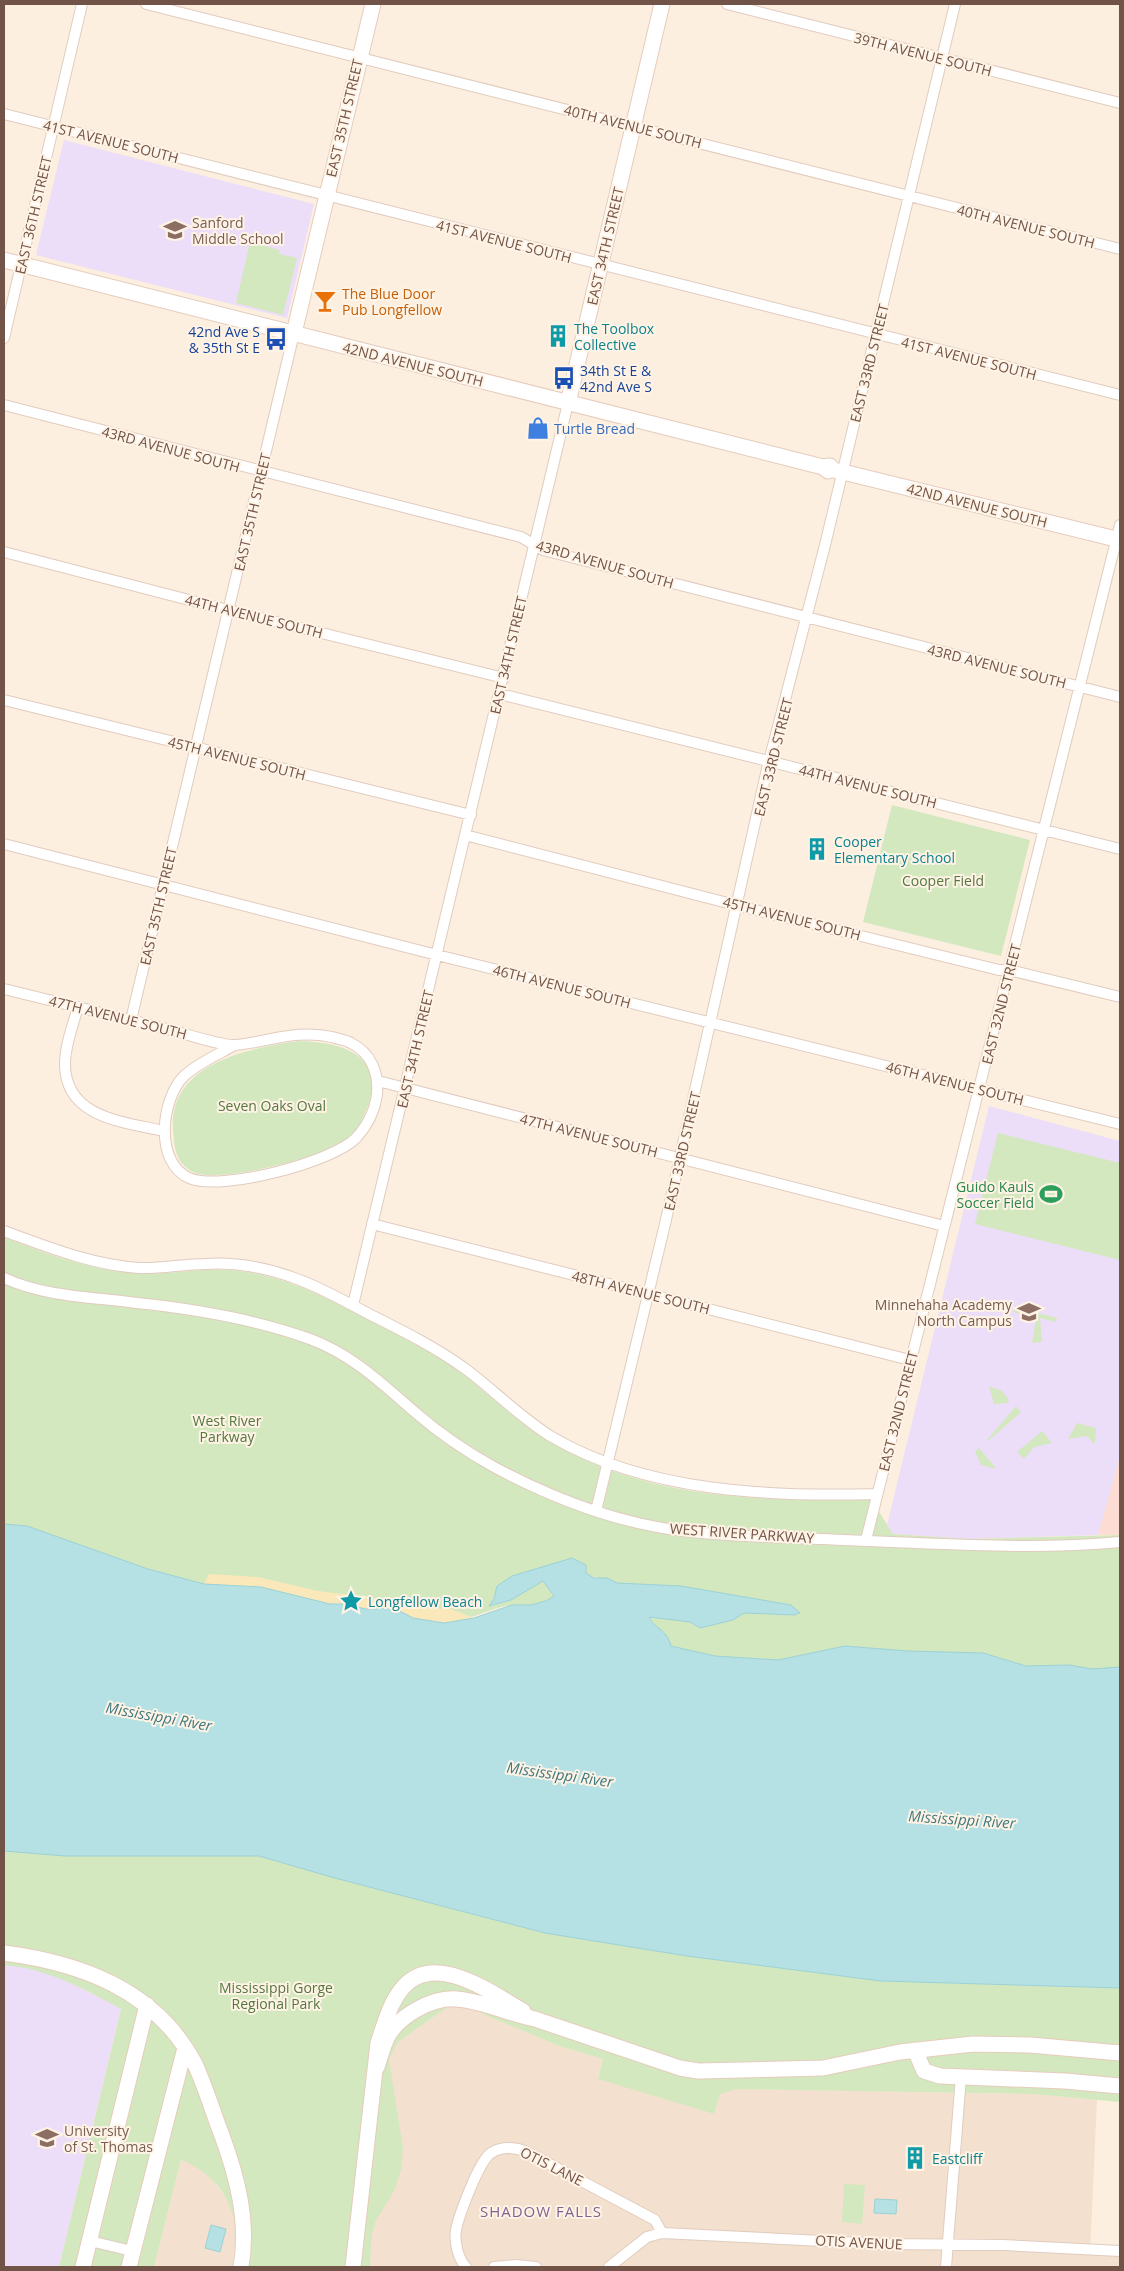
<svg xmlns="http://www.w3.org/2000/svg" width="1124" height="2271" viewBox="0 0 1124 2271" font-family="'Open Sans',sans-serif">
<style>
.residential{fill:#f3e0ce}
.commercial{fill:#fcdcd3}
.education{fill:#ecddf8}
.green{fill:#d3e8bf}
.sand{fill:#fbe8ba}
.water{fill:#b5e1e4;stroke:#9bd1d6}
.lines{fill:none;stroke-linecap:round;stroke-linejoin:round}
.street-casing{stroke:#e1ccbf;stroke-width:12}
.secondary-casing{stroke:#e6ccbc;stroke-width:17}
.street{stroke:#fff;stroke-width:10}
.secondary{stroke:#fff;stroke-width:15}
.labels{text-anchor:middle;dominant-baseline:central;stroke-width:4;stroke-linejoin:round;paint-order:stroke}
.street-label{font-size:14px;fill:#725348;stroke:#fff3e5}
.education-label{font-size:14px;fill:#785e54;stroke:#fff3e5;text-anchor:start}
.food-label{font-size:14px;fill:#c56008;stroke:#fff3e5;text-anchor:start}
.culture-label{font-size:14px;fill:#0d838f;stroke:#fff3e5;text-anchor:start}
.transit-label{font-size:14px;fill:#164399;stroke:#fff3e5;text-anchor:end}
.shop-label{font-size:14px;fill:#366cbe;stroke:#fff3e5;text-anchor:start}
.park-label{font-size:14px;fill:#547840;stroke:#fff3e5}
.leisure-label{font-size:14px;fill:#27864d;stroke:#fff3e5;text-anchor:end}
.water-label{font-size:15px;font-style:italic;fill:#3f797f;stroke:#fff3e5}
.neighbourhood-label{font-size:15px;letter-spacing:1px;fill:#806395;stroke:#fff3e5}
</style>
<rect width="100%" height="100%" fill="#fcefe0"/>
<!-- residential -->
<path class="residential" d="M459 2004 559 2046 603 2059 598 2078 714 2114 720 2093 736 2089 1032 2094 1097 2100 1090 2254 1120 2255V2267H370L372 2235 376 2221 383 2208 389 2060 398 2042 449 2006Z
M181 2160 198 2166 209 2175 225 2197 233 2213 237 2235 232 2267H154Z"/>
<!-- commercial -->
<path class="commercial" d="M1120 1456V1535H1098L1118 1463Z"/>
<!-- education -->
<path class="education" d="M64 140 314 204 287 318 36 255Z
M989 1106 1120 1141V1456L1098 1535 970 1539 893 1534 887 1525Z
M4 1965 25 1967 59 1977 121 2008 59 2267H4Z"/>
<!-- green -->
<path class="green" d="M250 242 280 250 279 254 297 258 283 315 236 303Z
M892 805 1030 840 1001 956 863 922Z
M299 1041C340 1042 387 1054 368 1106 364 1115 359 1129 352 1136 330 1156 228 1181 199 1174 191 1172 186 1168 181 1162 174 1153 174 1140 173 1129 169 1063 250 1048 299 1041Z
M998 1133 1120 1163V1260L975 1224Z
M4 1237C47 1254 91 1271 138 1273 160 1275 182 1271 204 1270 234 1268 267 1274 295 1285 320 1294 344 1307 367 1319 400 1336 434 1353 464 1375 492 1397 518 1423 549 1441 644 1499 763 1502 871 1499L893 1534 970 1539 1120 1535V1667L1092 1669 1069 1665 1026 1666 983 1653 907 1651 845 1646 778 1660 715 1656 671 1646C666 1629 657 1630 649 1617L690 1622 700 1628 733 1620 744 1613 794 1615 800 1614 617 1583C606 1577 596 1580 586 1573V1565L572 1558 512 1576 497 1586 494 1599 490 1606 511 1600 543 1581 554 1596 546 1601 531 1605H512L501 1607 456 1622 413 1618 347 1604H330L261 1587 204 1584 148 1569 27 1526 4 1524Z
M1014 1307 1057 1318 1056 1322 1040 1318 1042 1342 1032 1343 1036 1318 1013 1312Z
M989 1386 1002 1391 1009 1400 1007 1403 994 1404Z
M1016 1406 1021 1412 988 1441 987 1440Z
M1077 1423 1096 1428 1095 1444 1086 1436 1068 1439Z
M1042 1431 1052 1443 1034 1447 1024 1459 1017 1452Z
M980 1446 979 1448 997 1469 981 1465 975 1452Z
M4 1851 65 1856H259L335 1878 545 1933 687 1956 881 1981 1120 1988V2102L1032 2094 736 2089 720 2094 714 2114 598 2079 603 2059 559 2046 459 2004 449 2006 398 2042 389 2060 403 2148 401 2170 395 2189 376 2221 372 2235 370 2267H232C246 2223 225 2176 181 2160L154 2267H59L121 2009C82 1988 49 1969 4 1965Z
M844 2184 865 2185 862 2224 842 2222Z"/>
<!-- sand -->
<path class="sand" d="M209 1574 258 1577 318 1591 374 1598 420 1608 451 1609 474 1618 444 1623 413 1618 394 1608 365 1609 347 1604H330L204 1584Z"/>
<!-- water -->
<path class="water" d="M4 1524 27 1526 148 1569 204 1584 261 1587 330 1604H347L365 1609 394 1608 413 1618 444 1623 474 1618 512 1605H531L546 1601 554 1596 543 1581 511 1600 489 1606 494 1599 497 1586 512 1576 572 1558 586 1565V1573L594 1578H607L617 1583 681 1586 791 1605 800 1613 794 1615 744 1613 733 1620 700 1628 690 1622 649 1617C657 1631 666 1628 671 1646L715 1656 778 1660 845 1646 907 1651 983 1653 1026 1666 1069 1665 1092 1669 1120 1667V1988L881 1981 687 1956 545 1933 335 1878 259 1856H65L4 1851Z
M875 2199 897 2200 896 2214 874 2213Z
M211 2225 226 2229 220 2252 205 2248Z"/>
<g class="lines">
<defs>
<path id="street" d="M146 4 1120 249
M727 4 1120 103
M4 114 1120 395
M4 338 82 4
M4 405 521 537 543 550 1120 697
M4 552 220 608 504 678
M500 694 1120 849
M4 700 471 815
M465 835 747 908 999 970H1009L1120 997
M4 844 437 955 1120 1124
M4 989C61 1003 118 1017 175 1031 189 1035 222 1046 235 1045 270 1042 295 1029 332 1037 338 1039 346 1040 351 1043 371 1053 379 1073 377 1094 375 1110 367 1126 356 1138 333 1162 220 1192 189 1178 154 1162 161 1099 184 1076 198 1063 217 1055 233 1046
M78 1007C73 1025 65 1045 65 1064 65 1118 124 1122 164 1131
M131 1020 294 333
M378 1081 944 1226
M372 1224 910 1360
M4 1231C48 1247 92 1265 139 1268 161 1269 183 1264 205 1264 236 1262 268 1268 297 1279 322 1288 346 1302 369 1314 403 1331 437 1348 467 1370 496 1392 521 1418 552 1437 646 1492 770 1497 877 1494
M4 1278C45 1297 93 1297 137 1303 195 1309 255 1319 310 1339 353 1355 382 1384 416 1413 439 1433 467 1452 494 1467 552 1498 617 1523 683 1531 744 1538 805 1538 866 1541 951 1544 1035 1550 1120 1542
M353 1305 568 403
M596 1511 665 1224 767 769 825 545 955 4
M866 1540 1120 525
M90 2241 132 2251
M466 2267C458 2259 454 2241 456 2230 459 2215 479 2161 491 2153 502 2146 513 2147 525 2151L655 2220 662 2233
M494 2267 516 2265 536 2267
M609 2267 647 2237 662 2233 883 2244 1003 2245 1120 2251
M946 2267 961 2076"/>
<path id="secondary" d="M4 260 823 467
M294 333 373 4
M568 403 662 4
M831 470 828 471 823 467 830 466 833 470 843 472 1120 540
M4 1953C81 1963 155 1990 194 2062 205 2085 212 2110 221 2133 237 2176 249 2221 241 2267
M915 2050 924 2071 940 2076 1065 2081 1120 2086
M377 2067C380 2058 383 2047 387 2038 398 2016 432 1997 457 1999 483 2001 509 2014 535 2019L680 2068 698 2071 823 2068 900 2052 973 2044 1030 2045 1120 2053
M83 2267 147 2005
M129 2267 185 2048
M353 2267 378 2043C384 2026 389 2005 401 1990 432 1949 490 1992 523 2011"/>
</defs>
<!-- street casing -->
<use href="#street" class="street-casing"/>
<!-- secondary casing -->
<use href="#secondary" class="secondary-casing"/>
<!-- street -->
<use href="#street" class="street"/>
<!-- secondary -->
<use href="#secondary" class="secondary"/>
</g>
<!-- icons -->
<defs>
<symbol id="school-bare" viewBox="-9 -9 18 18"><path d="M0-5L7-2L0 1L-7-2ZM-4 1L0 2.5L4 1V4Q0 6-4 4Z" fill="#8d6e63" stroke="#fff3e5" stroke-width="2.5" paint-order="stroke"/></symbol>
<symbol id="bar-bare" viewBox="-9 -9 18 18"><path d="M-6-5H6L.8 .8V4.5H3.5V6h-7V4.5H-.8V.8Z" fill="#e8710a" stroke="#fff3e5" stroke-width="2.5" paint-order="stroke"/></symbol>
<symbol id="building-bare" viewBox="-9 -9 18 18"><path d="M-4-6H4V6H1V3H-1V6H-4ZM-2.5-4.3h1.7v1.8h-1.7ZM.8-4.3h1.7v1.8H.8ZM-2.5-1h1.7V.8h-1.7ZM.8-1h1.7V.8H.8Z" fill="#0f9aa8" stroke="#fff3e5" stroke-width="2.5" paint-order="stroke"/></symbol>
<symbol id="bus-bare" viewBox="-9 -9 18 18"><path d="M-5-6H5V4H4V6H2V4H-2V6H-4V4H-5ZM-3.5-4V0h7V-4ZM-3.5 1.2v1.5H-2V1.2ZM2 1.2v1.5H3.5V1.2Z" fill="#1a4fb4" stroke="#fff3e5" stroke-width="2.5" paint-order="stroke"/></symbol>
<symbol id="shop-bare" viewBox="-9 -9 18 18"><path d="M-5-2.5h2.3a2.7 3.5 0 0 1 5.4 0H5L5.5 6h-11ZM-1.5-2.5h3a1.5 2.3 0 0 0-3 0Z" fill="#3f7fe0" stroke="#fff3e5" stroke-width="2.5" paint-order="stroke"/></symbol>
<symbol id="stadium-bare" viewBox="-9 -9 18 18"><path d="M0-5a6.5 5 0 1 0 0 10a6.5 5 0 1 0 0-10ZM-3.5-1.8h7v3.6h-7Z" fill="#2e9e5b" stroke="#fff3e5" stroke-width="2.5" paint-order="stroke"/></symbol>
<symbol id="sight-bare" viewBox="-9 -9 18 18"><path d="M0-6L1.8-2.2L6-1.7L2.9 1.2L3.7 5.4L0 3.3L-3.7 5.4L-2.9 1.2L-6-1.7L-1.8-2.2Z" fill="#0f9aa8" stroke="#fff3e5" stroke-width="2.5" paint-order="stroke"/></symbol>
<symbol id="university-bare" viewBox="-9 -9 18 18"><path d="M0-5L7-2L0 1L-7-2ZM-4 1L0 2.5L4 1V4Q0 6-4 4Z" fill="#8d6e63" stroke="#fff3e5" stroke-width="2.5" paint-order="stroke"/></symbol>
</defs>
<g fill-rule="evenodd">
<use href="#school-bare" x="159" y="214" width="32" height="32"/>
<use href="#bar-bare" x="309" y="285" width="32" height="32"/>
<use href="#building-bare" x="542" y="320" width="32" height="32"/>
<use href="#bus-bare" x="260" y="323" width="32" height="32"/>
<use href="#bus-bare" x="548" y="362" width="32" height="32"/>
<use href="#shop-bare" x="522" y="412" width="32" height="32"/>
<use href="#building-bare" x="801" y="833" width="32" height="32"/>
<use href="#stadium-bare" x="1035" y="1178" width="32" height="32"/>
<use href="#school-bare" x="1013" y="1296" width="32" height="32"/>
<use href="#sight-bare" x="335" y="1585" width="32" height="32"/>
<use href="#university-bare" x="31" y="2122" width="32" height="32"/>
<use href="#building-bare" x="899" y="2142" width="32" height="32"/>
</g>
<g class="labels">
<!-- street labels -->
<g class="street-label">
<text transform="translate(923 54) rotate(14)">39TH AVENUE SOUTH</text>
<text transform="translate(344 118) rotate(-77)">EAST 35TH STREET</text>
<text transform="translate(633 126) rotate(14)">40TH AVENUE SOUTH</text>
<text transform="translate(111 141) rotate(14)">41ST AVENUE SOUTH</text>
<text transform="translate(33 215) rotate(-77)">EAST 36TH STREET</text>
<text transform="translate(1026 226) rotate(14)">40TH AVENUE SOUTH</text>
<text transform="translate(504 241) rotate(14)">41ST AVENUE SOUTH</text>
<text transform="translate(605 246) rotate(-77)">EAST 34TH STREET</text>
<text transform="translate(969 358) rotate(14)">41ST AVENUE SOUTH</text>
<text transform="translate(869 363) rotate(-76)">EAST 33RD STREET</text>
<text transform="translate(413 364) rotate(14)">42ND AVENUE SOUTH</text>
<text transform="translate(171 449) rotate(15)">43RD AVENUE SOUTH</text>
<text transform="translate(977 505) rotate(14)">42ND AVENUE SOUTH</text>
<text transform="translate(252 512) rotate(-77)">EAST 35TH STREET</text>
<text transform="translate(605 564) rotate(16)">43RD AVENUE SOUTH</text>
<text transform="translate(254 616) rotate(14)">44TH AVENUE SOUTH</text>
<text transform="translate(508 655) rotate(-77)">EAST 34TH STREET</text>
<text transform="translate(997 666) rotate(14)">43RD AVENUE SOUTH</text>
<text transform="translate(773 757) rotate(-76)">EAST 33RD STREET</text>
<text transform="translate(237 758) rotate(14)">45TH AVENUE SOUTH</text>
<text transform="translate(868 786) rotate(14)">44TH AVENUE SOUTH</text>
<text transform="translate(158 906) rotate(-77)">EAST 35TH STREET</text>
<text transform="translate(792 918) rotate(14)">45TH AVENUE SOUTH</text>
<text transform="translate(562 986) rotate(14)">46TH AVENUE SOUTH</text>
<text transform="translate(1001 1004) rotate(-76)">EAST 32ND STREET</text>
<text transform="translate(118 1017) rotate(14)">47TH AVENUE SOUTH</text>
<text transform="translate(415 1049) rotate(-77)">EAST 34TH STREET</text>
<text transform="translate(955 1083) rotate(14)">46TH AVENUE SOUTH</text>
<text transform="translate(589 1135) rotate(14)">47TH AVENUE SOUTH</text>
<text transform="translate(682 1151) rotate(-77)">EAST 33RD STREET</text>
<text transform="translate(641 1292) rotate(14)">48TH AVENUE SOUTH</text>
<text transform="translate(898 1411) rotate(-76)">EAST 32ND STREET</text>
<text transform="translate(742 1533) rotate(4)">WEST RIVER PARKWAY</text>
<text transform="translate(552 2166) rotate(27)">OTIS LANE</text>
<text transform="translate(859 2242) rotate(3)">OTIS AVENUE</text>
</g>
<!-- education labels -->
<g class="education-label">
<text x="192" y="222">Sanford<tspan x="192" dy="16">Middle School</tspan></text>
<text x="1012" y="1304" text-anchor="end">Minnehaha Academy<tspan x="1012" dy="16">North Campus</tspan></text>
<text x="64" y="2130">University<tspan x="64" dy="16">of St. Thomas</tspan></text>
</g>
<!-- food labels -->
<g class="food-label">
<text x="342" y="293">The Blue Door<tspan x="342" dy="16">Pub Longfellow</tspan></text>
</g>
<!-- culture labels -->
<g class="culture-label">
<text x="574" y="328">The Toolbox<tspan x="574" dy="16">Collective</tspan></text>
<text x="834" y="841">Cooper<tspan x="834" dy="16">Elementary School</tspan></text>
<text x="368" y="1601">Longfellow Beach</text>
<text x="932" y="2158">Eastcliff</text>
</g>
<!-- transit labels -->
<g class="transit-label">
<text x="260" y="331">42nd Ave S<tspan x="260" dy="16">&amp; 35th St E</tspan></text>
<text x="580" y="370" text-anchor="start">34th St E &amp;<tspan x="580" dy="16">42nd Ave S</tspan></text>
</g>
<!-- shop labels -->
<g class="shop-label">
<text x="554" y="428">Turtle Bread</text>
</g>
<!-- park labels -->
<g class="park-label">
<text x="943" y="880">Cooper Field</text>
<text x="272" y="1105">Seven Oaks Oval</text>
<text x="227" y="1420">West River<tspan x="227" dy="16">Parkway</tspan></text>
<text x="276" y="1987">Mississippi Gorge<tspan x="276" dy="16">Regional Park</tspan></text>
</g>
<!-- leisure labels -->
<g class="leisure-label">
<text x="1034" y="1186">Guido Kauls<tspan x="1034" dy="16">Soccer Field</tspan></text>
</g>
<!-- water labels -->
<g class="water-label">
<text transform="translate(159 1716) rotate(10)">Mississippi River</text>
<text transform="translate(560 1774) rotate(8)">Mississippi River</text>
<text transform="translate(962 1819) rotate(4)">Mississippi River</text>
</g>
<!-- neighbourhood labels -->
<g class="neighbourhood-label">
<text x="541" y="2211">SHADOW FALLS</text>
</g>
</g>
<!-- border -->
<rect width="1124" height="2271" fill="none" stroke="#725348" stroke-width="10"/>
</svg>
